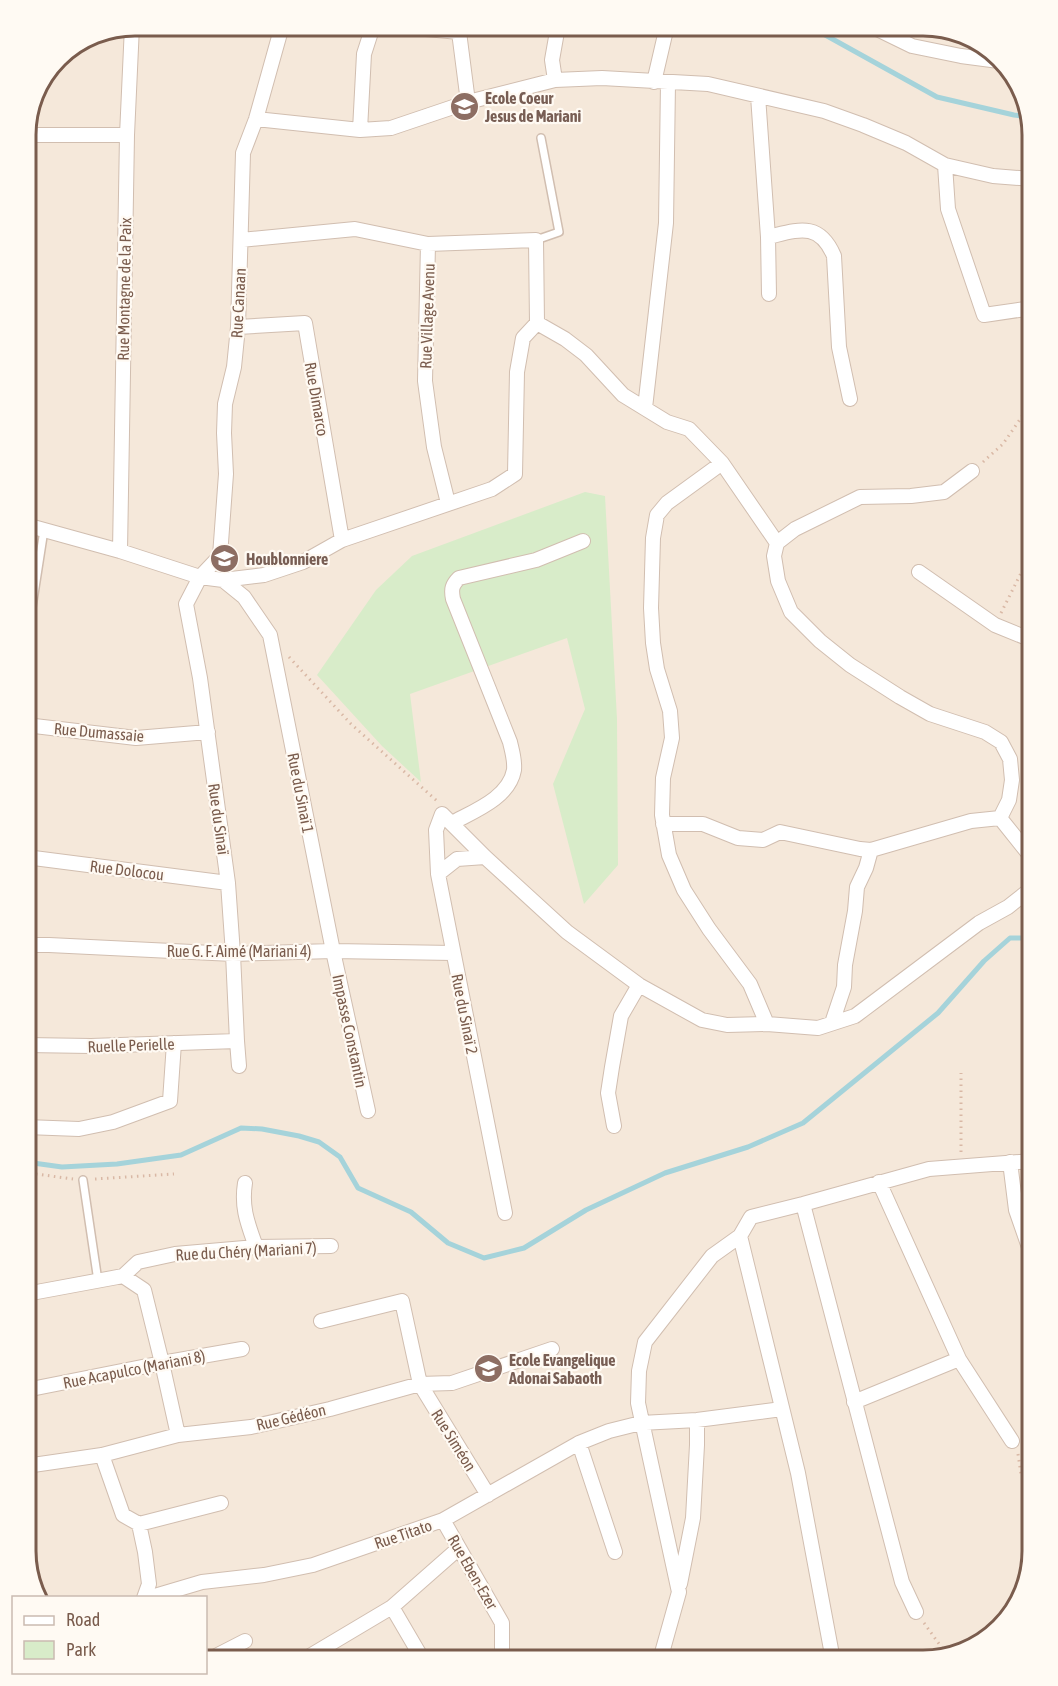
<svg xmlns="http://www.w3.org/2000/svg" width="1058" height="1686" viewBox="0 0 1058 1686" font-family="'Asap Condensed',sans-serif">
<style>
.residential{fill:#f5e8da}
.green{fill:#d8ecc9}
.lines{fill:none;stroke-linecap:round;stroke-linejoin:round}
.stream{stroke:#a5d3da;stroke-width:5}
.service-casing{stroke:#d1beb0;stroke-width:10}
.minor-casing{stroke:#d1beb0;stroke-width:16}
.path{stroke:#d9b8a5;stroke-width:3;stroke-dasharray:1.5 4.5;stroke-linecap:butt}
.service{stroke:#fff;stroke-width:7}
.minor{stroke:#fff;stroke-width:14}
.labels{text-anchor:middle;dominant-baseline:central;stroke-width:4.5;stroke-linejoin:round;paint-order:stroke}
.education-label{font-size:16px;font-weight:bold;fill:#785e54;stroke:#fffaf3;text-anchor:start}
.street-label{font-size:16px;fill:#7a5c4d;stroke:#fffaf3}
.rim{fill:none;stroke:#7a5c4d;stroke-width:3}
</style>
<rect width="100%" height="100%" fill="#fdf6ec"/>
<!-- residential -->
<path class="residential" d="M135 26H931L984 44 1021 86 1032 135V1552L1014 1612 972 1649 923 1660H206V1598L36 1597 26 1551V128L58 57 93 34Z"/>
<!-- green -->
<path class="green" d="M585 492 605 496 617 719 618 865 584 904 553 784 585 709 567 638 410 694 421 782 382 746 317 675 376 590 412 556Z"/>
<g class="lines">
<!-- stream -->
<path class="stream" d="M809 26 937 97 1014 115 1028 117
M26 1162 62 1167 117 1164 181 1155 241 1128 262 1129 299 1136 319 1142 340 1157 358 1188 411 1212 448 1243 484 1258 524 1248 586 1210 665 1173 748 1147 803 1123 938 1013 984 961 1010 938H1032"/>
<defs>
<path id="service" d="M536 240 559 232 541 138
M26 620H30L44 530
M83 1180 98 1281"/>
<path id="minor" d="M393 26 459 32
M460 26 459 32 468 102
M871 26 912 46 961 56 999 61
M555 80 552 60 558 26
M654 82 667 26
M758 96 768 237 769 294
M256 119 360 130 391 128 468 102 555 80 602 78 708 84 824 111 863 125 906 143 945 165 993 176 1032 179
M360 130 364 54 373 26
M26 135H127
M945 165 948 209 984 315 1032 308
M768 237C798 230 819 221 834 256L839 347 850 399
M241 240 355 229 428 244 425 381 434 447 448 503
M428 244 536 240 537 323 565 339 586 355 623 395 667 422 689 429 722 463 777 543
M238 327 305 323 342 540
M645 408 666 223 668 83
M722 463 667 503 657 515 653 538 651 608 653 643 657 669 670 711 672 738 663 778 662 815 669 855 684 890 709 929 750 984 767 1024
M972 471 944 492 911 496 860 497 795 529 777 543 774 556 778 581 791 612 820 641 850 665 900 697 930 714 985 732 1001 742 1010 759 1012 780 1009 800 1000 818
M26 525 120 551 200 577 223 580 264 575 303 562 342 540 492 489 515 474 517 372 523 338 537 323
M120 551 127 135 132 26
M919 572 995 625 1032 640
M223 580 244 597 270 635 333 951 368 1111
M26 725 136 738 208 732
M1000 818 1032 858
M452 823C474 811 509 798 514 770 515 760 512 751 510 742L453 599C451 589 452 585 459 578L536 560 583 541
M663 824H703L738 838 763 840 780 832 860 849 871 850 971 821 1000 818
M26 857 228 883
M438 874 457 859 485 857
M26 945H49L233 954 333 951 453 953
M832 1023 844 987 845 965 855 911 857 887 866 868 871 850
M26 1045 91 1046 237 1041
M239 1066 237 1041 233 954 228 883 200 678 186 604 200 577 220 556 226 474 224 433 225 404 234 367 238 327 243 153 256 119 282 26
M614 1126 608 1093 612 1067 621 1016 639 985
M26 1127 79 1129 113 1122 170 1101 174 1043
M1010 1162 1016 1210 1032 1256
M879 1182 959 1359
M245 1183C241 1208 248 1224 256 1247
M803 1204 902 1582 916 1612
M505 1213 438 874 436 830 442 814 485 857 567 932 639 985 702 1020 727 1025 767 1024 818 1028 855 1016 979 923 1008 907 1032 888
M740 1236 798 1473 833 1660
M123 1276 144 1290 162 1363 178 1435
M26 1294 123 1276 138 1262 175 1254 256 1247 331 1246
M321 1321 402 1301 420 1384 488 1495
M26 1390 162 1363 242 1349
M854 1402 959 1359 1012 1441
M579 1443 615 1552
M102 1455 123 1515 139 1524 145 1552 149 1584 144 1598
M26 1466 102 1455 178 1435 251 1427 330 1409 420 1384 452 1383 552 1349
M443 1520 502 1623V1660
M139 1524 221 1503
M680 1584 693 1518 697 1445V1420
M148 1598 202 1582 264 1575 313 1565 443 1520 579 1443 609 1431 641 1423 697 1420 782 1409
M392 1607 459 1548
M208 1660 245 1641
M303 1660 392 1607 423 1660
M660 1660 679 1592 638 1403 639 1371 645 1342 712 1256 740 1236 751 1217 803 1204 929 1169 1032 1161"/>
</defs>
<!-- service casing -->
<use href="#service" class="service-casing"/>
<!-- minor casing -->
<use href="#minor" class="minor-casing"/>
<!-- path -->
<path class="path" d="M1023 323 1032 352
M983 462 1003 444 1032 402
M1001 613 1028 559 1032 545
M289 657 351 724 437 801
M961 1152V1073
M36 1174 73 1179
M95 1179 174 1174
M1018 1454 1021 1474 1032 1501
M924 1623 947 1655"/>
<!-- service -->
<use href="#service" class="service"/>
<!-- minor -->
<use href="#minor" class="minor"/>
</g>
<!-- icons -->
<defs>
<symbol id="school-disc" viewBox="-11 -11 22 22"><circle r="9.5" fill="#8d6e63" stroke="#fffaf3"/><path d="M0-5L7-2L0 1L-7-2ZM-4 1L0 2.5L4 1V4Q0 6-4 4Z" fill="#fff"/></symbol>
</defs>
<g fill-rule="evenodd">
<use href="#school-disc" x="448" y="90" width="33" height="33"/>
<use href="#school-disc" x="208" y="542" width="33" height="33"/>
<use href="#school-disc" x="472" y="1352" width="33" height="33"/>
</g>
<g class="labels">
<!-- education labels -->
<g class="education-label">
<text x="485" y="98">Ecole Coeur<tspan x="485" dy="18">Jesus de Mariani</tspan></text>
<text x="246" y="559">Houblonniere</text>
<text x="509" y="1360">Ecole Evangelique<tspan x="509" dy="18">Adonai Sabaoth</tspan></text>
</g>
<!-- street labels -->
<g class="street-label">
<text transform="translate(124 289) rotate(-89)">Rue Montagne de la Paix</text>
<text transform="translate(238 303) rotate(-87)">Rue Canaan</text>
<text transform="translate(427 316) rotate(-88)">Rue Village Avenu</text>
<text transform="translate(317 399) rotate(80)">Rue Dimarco</text>
<text transform="translate(99 732) rotate(5)">Rue Dumassaie</text>
<text transform="translate(301 793) rotate(79)">Rue du Sinaï 1</text>
<text transform="translate(219 819) rotate(82)">Rue du Sinaï</text>
<text transform="translate(127 870) rotate(7)">Rue Dolocou</text>
<text x="239" y="951">Rue G. F. Aimé (Mariani 4)</text>
<text transform="translate(465 1014) rotate(79)">Rue du Sinaï 2</text>
<text transform="translate(350 1031) rotate(78)">Impasse Constantin</text>
<text transform="translate(131 1045) rotate(-2)">Ruelle Perielle</text>
<text transform="translate(246 1251) rotate(-3)">Rue du Chéry (Mariani 7)</text>
<text transform="translate(134 1369) rotate(-11)">Rue Acapulco (Mariani 8)</text>
<text transform="translate(291 1417) rotate(-13)">Rue Gédéon</text>
<text transform="translate(454 1440) rotate(58)">Rue Siméon</text>
<text transform="translate(403 1534) rotate(-19)">Rue Titato</text>
<text transform="translate(473 1572) rotate(60)">Rue Eben-Ezer</text>
</g>
</g>
<!-- crop -->
<path d="M0 0H1058V1686H0ZM135 36H923A99 99 0 0 1 1022 135V1551A99 99 0 0 1 923 1650H135A99 99 0 0 1 36 1551V135A99 99 0 0 1 135 36Z" fill="#fffaf3" fill-rule="evenodd"/>
<path class="rim" d="M135 36H923A99 99 0 0 1 1022 135V1551A99 99 0 0 1 923 1650H135A99 99 0 0 1 36 1551V135A99 99 0 0 1 135 36Z"/>
<!-- legend -->
<rect x="12" y="1596" width="195" height="78" fill="#fffaf3" stroke="#cabbb1" stroke-width="1.5"/>
<rect x="24" y="1616" width="30" height="9" fill="#ffffff" stroke="#cabbb1" stroke-width="1.5"/>
<text x="66" y="1626" font-size="18" fill="#7a5c4d">Road</text>
<rect x="24" y="1641" width="30" height="18" fill="#d8ecc9" stroke="#cabbb1" stroke-width="1.5"/>
<text x="66" y="1656" font-size="18" fill="#7a5c4d">Park</text>
</svg>
